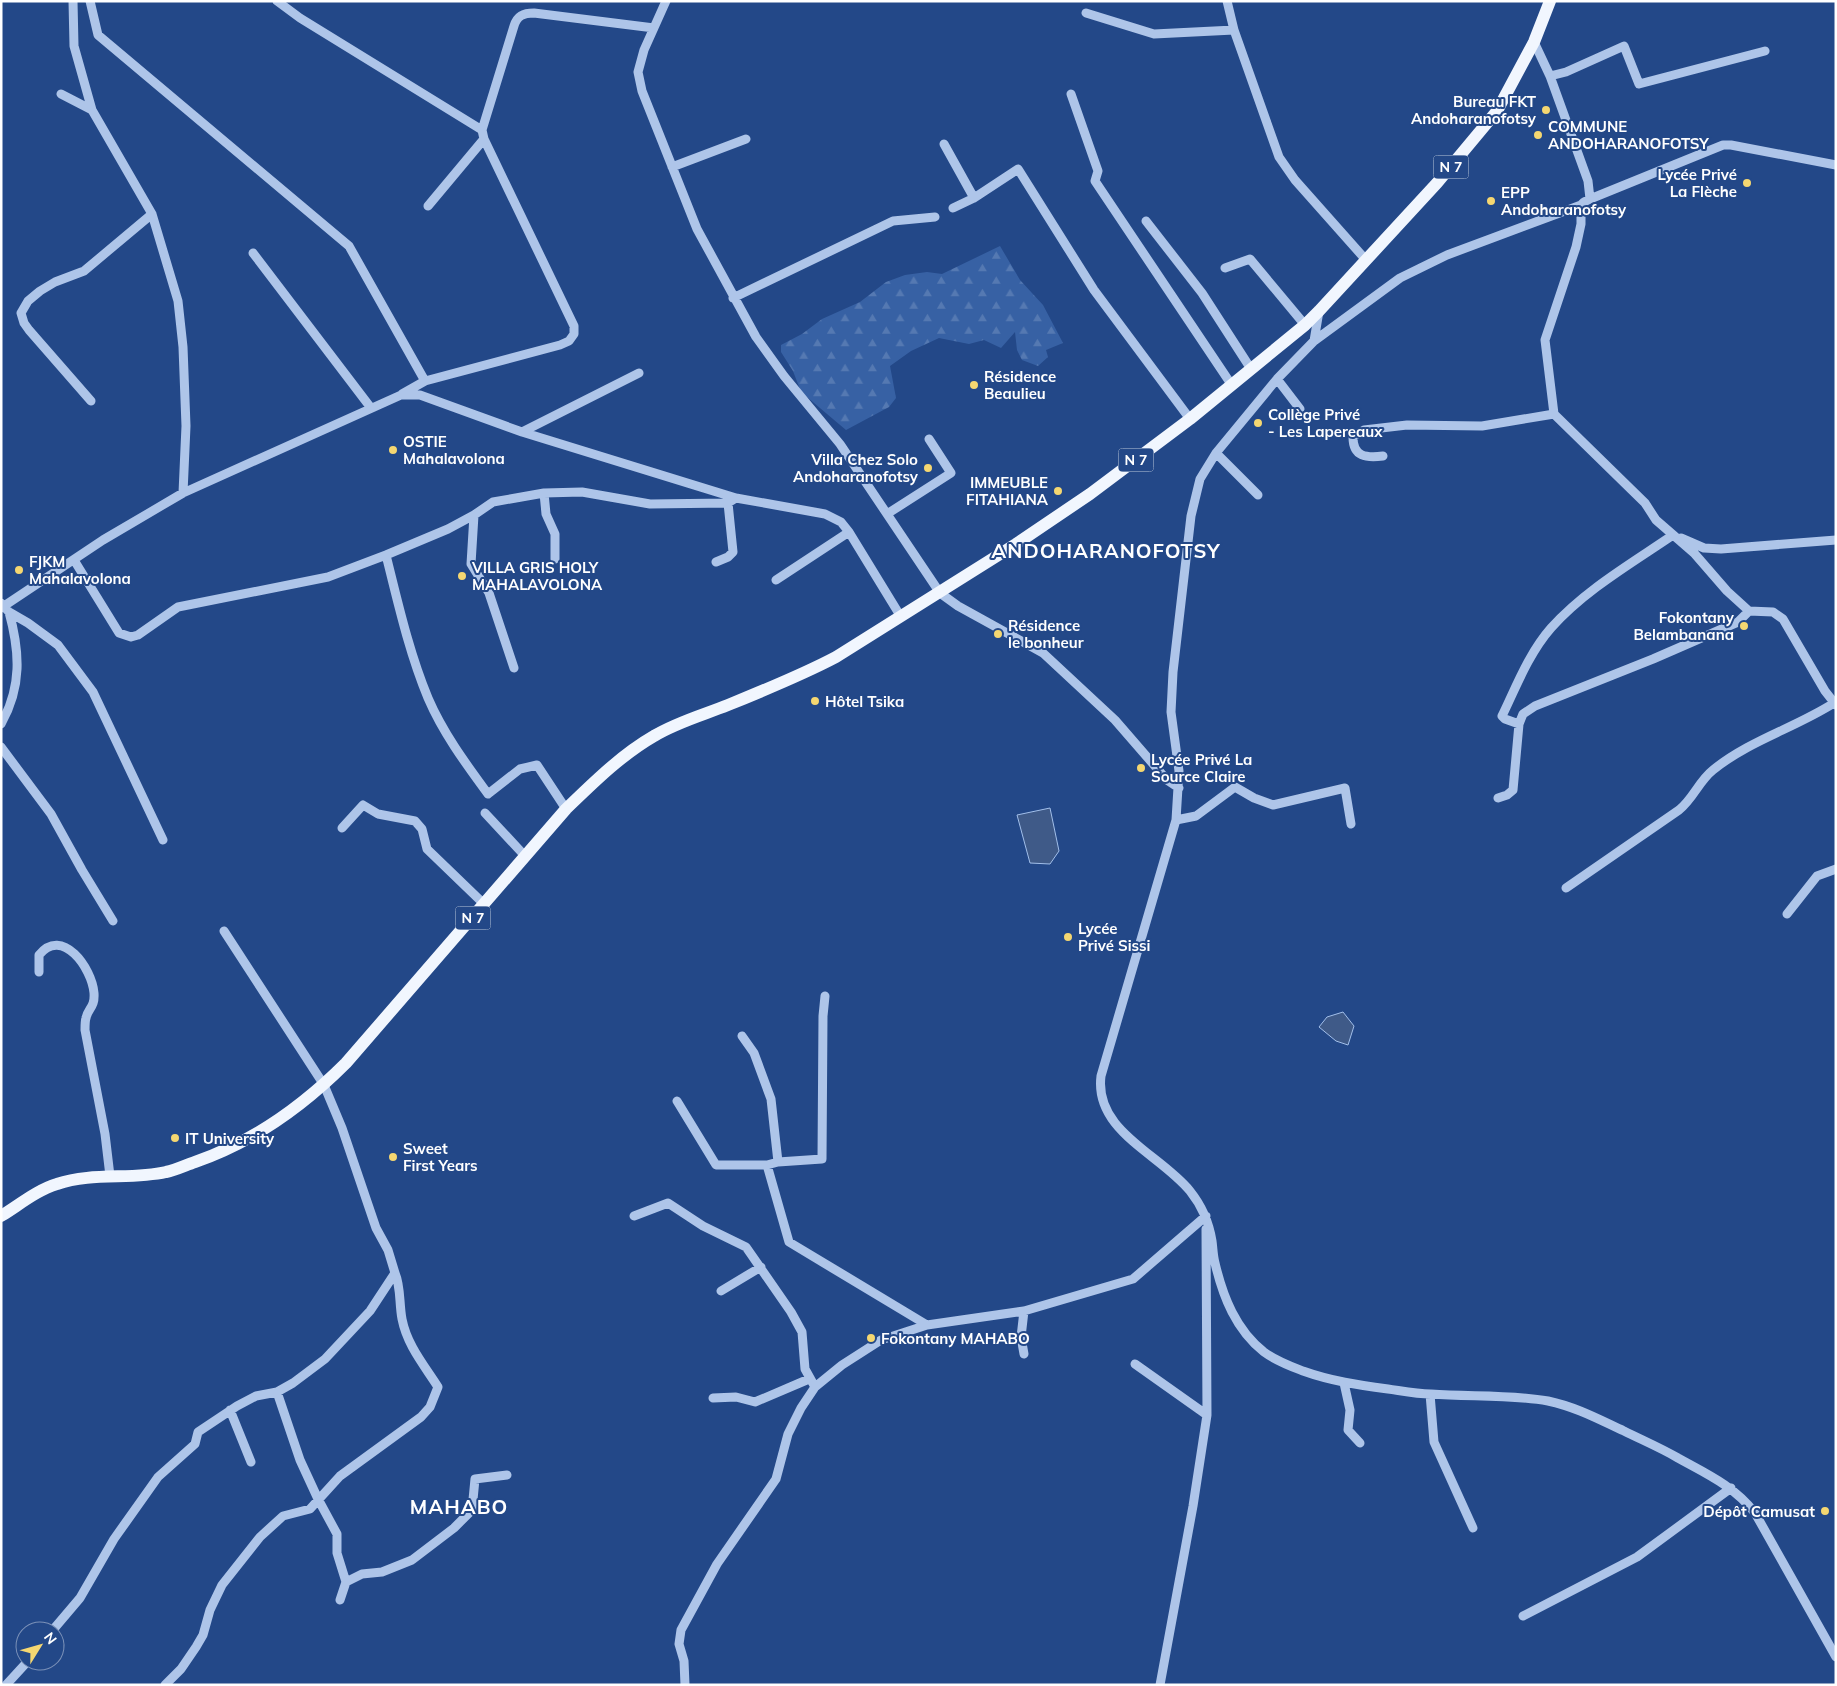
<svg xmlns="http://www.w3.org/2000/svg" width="1837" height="1686" viewBox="0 0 1837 1686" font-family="Mulish,sans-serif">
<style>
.forest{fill:url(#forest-firs)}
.water{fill:#3f5a88;stroke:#a2bfea}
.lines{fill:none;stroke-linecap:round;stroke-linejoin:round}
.minor{stroke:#aec5e9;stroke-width:9}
.major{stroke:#f1f6fe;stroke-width:12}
.poi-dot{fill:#f5d771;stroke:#234888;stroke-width:2}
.labels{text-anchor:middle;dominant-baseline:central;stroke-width:4;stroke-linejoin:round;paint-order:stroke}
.shield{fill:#234888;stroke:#bdc8db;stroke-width:1}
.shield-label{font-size:14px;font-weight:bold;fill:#fff}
.poi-label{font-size:15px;font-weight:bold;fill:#fff;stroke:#234888;text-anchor:start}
.district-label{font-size:20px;font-weight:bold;letter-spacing:1px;fill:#fff;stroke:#234888}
</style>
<defs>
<pattern id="forest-firs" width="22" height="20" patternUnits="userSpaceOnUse" patternTransform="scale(1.25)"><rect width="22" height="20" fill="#3761a4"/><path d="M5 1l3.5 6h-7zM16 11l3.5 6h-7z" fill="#5579b2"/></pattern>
</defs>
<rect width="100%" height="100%" fill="#234888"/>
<!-- forest -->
<path class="forest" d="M1000 246 1020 280 1043 305 1063 343 1046 350 1048 357 1038 366 1022 360 1017 350 1015 332 1001 348 984 340 969 344 939 338 911 351 890 366 896 398 889 407 846 430 801 392 793 371 781 352V345L802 334 822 319 860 302 886 282 905 275 927 272 942 274Z"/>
<!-- water -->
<path class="water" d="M1050 808 1059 851 1050 864 1030 863 1017 815Z
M1343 1012 1354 1026 1348 1045 1336 1041 1319 1027 1327 1017Z"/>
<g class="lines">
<!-- minor -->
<path class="minor" d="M73 1 74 46 92 110 152 214 178 301 183 347 186 426 183 493
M90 1 98 35 349 246 425 381
M277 1 300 18 482 130 484 139 574 326V334L569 341 560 345 425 381 402 394
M666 1 644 50 638 72 642 91 697 229 756 337 784 376 840 444 940 593 958 606 1043 653 1115 720 1167 780 1179 788
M1227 1 1234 30 1279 157 1295 180 1366 260
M1086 13 1154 34 1234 30
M1534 42 1550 76 1588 181 1590 199
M1550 76 1566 72 1624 46 1639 84 1765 51
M61 94 92 110
M1071 94 1098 171 1095 181 1231 384
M482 130 514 26C517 16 523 13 534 13L654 28
M944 144 974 198
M672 167 746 139
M1581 205V224L1576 247 1545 340 1554 414 1645 503 1656 520 1694 553 1727 591 1749 611 1773 612 1783 619 1825 691 1836 705
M428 206 484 139
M953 208 974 198 1018 169 1094 290 1190 419
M1146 221 1202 293 1251 369
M253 253 371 408
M1225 268 1250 259 1305 325
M733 298 893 221 935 217
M1319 311 1314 341 1277 379 1216 453 1200 479 1191 516 1173 672 1171 712 1179 771 1176 820 1101 1076C1094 1131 1160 1154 1190 1191 1202 1206 1209 1222 1212 1241 1213 1248 1213 1256 1215 1263 1223 1297 1236 1330 1264 1352 1276 1361 1290 1366 1303 1371 1331 1381 1358 1385 1388 1389 1402 1391 1416 1394 1431 1394 1470 1397 1509 1394 1548 1401 1576 1407 1598 1419 1624 1431 1642 1440 1661 1448 1678 1458 1707 1474 1734 1486 1755 1513L1836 1657
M1314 341 1400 278 1447 255 1581 205 1584 202 1590 199 1723 145H1731L1836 165
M1277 379 1300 409
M91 401 29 330 24 323 21 313 28 301 40 291 55 282 84 271 152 214
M522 432 639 373
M1216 453 1258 495
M1383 456C1366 458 1353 457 1353 437L1364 430 1407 425 1482 426 1554 414
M544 493 546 514 555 534V559
M887 514 951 473 929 439
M474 515 471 564 489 593 514 668
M1681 538 1704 548 1721 549 1836 540
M386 555C398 603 409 652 428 698 443 733 466 764 488 794L520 769 537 765 566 809
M74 560 119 633 131 637 138 635 178 607 328 577 386 555 448 529 474 515 493 502 544 493 582 492 650 504 728 503 736 498
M716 562 728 557 733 552 728 503
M776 580 849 532
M1 603 9 612 28 623 58 645 93 692 163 840
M1 608 103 540 183 493 401 395H420L522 432 736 498 825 514 841 522 849 532 901 617
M1 724C22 687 20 652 9 612
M1519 724 1505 719 1502 716C1516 687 1529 653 1551 628 1585 590 1632 563 1673 535
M1 747 51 814 82 870 113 921
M1498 798 1507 795 1513 790 1519 724 1523 714 1535 706 1653 659 1738 622 1749 611
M485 813 525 856
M1176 820 1196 816 1235 787 1254 798 1273 805 1345 788 1351 824
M342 828 363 805 378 814 415 821 422 829 427 849 484 904
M1566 888 1679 810C1693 799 1699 781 1713 770 1750 740 1795 728 1834 703
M1787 914 1817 876 1836 869
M39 972V955C62 926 92 968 94 993 95 1008 88 1008 86 1018 85 1021 85 1026 85 1030L105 1134 110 1176
M742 1036 754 1053 771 1099 778 1162
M677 1101 716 1165H767L789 1242 927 1325
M767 1165 778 1162 822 1159 823 1016 825 996
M634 1216 668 1203 703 1226 746 1247 791 1312 802 1332 805 1369 815 1387
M721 1291 761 1267
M1024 1311 1021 1337 1024 1354
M1135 1364 1207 1415
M1344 1383 1350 1410 1348 1430 1360 1443
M277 1392 300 1460 318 1499 337 1534V1553L346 1582
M1430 1394 1434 1442 1473 1528
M713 1398 736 1397 755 1402 809 1379
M230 1410 251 1462
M340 1600 346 1582 362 1574 382 1572 412 1560 454 1528 472 1510 475 1479 507 1475
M1523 1616 1637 1557 1731 1488
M52 1631 80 1598 114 1539 158 1477 195 1444 198 1432 237 1406 256 1396 277 1392 293 1383 325 1359 370 1311 395 1273 388 1250 376 1228 342 1128 324 1085 224 931
M6 1685 28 1661
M165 1685 181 1669 196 1647 203 1635 210 1610 222 1585 260 1537 283 1516 310 1509 340 1476 421 1417 430 1407 438 1387C424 1365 407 1345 402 1319 399 1303 401 1287 395 1273
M685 1685 684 1661 679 1644 681 1630 717 1564 776 1479 788 1434 801 1408 815 1387 842 1365 881 1340 927 1325 1024 1311 1133 1279 1206 1216
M1160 1685 1193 1506 1207 1415 1206 1229"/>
<!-- major -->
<path class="major" d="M1 1216C19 1205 37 1190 57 1184 92 1172 131 1180 166 1172 176 1170 186 1165 195 1162 253 1142 303 1106 346 1063L566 809C593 783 621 755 654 736 677 722 703 715 728 705 765 690 802 675 836 657L1016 544 1090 494 1190 419 1305 325 1319 311 1437 183 1497 111 1534 42 1550 1"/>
</g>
<!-- markers -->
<g class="poi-dot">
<circle cx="1546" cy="110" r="5"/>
<circle cx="1538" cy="135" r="5"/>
<circle cx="1747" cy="183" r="5"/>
<circle cx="1491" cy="201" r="5"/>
<circle cx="974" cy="385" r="5"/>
<circle cx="1258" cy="423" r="5"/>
<circle cx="393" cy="450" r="5"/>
<circle cx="928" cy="468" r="5"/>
<circle cx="1058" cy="491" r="5"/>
<circle cx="19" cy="570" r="5"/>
<circle cx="462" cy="576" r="5"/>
<circle cx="1744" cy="626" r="5"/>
<circle cx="998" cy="634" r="5"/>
<circle cx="815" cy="701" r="5"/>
<circle cx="1141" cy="768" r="5"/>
<circle cx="1068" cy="937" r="5"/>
<circle cx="175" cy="1138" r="5"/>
<circle cx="393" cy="1157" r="5"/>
<circle cx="871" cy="1338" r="5"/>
<circle cx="1825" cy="1511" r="5"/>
</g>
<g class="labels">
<!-- shield labels -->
<g class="shield">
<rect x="1433.5" y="155.5" width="35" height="23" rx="4"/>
<rect x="1118.5" y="448.5" width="35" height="23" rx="4"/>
<rect x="455.5" y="906.5" width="35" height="23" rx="4"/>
</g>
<g class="shield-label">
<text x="1451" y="167">N 7</text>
<text x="1136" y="460">N 7</text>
<text x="473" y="918">N 7</text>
</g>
<!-- poi labels -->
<g class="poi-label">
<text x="1536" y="101" text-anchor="end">Bureau FKT<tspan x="1536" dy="17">Andoharanofotsy</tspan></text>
<text x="1548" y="126">COMMUNE<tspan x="1548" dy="17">ANDOHARANOFOTSY</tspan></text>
<text x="1737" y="174" text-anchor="end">Lycée Privé<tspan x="1737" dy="17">La Flèche</tspan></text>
<text x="1501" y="192">EPP<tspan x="1501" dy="17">Andoharanofotsy</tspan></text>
<text x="984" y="376">Résidence<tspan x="984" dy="17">Beaulieu</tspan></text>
<text x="1268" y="414">Collège Privé<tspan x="1268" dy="17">- Les Lapereaux</tspan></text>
<text x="403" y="441">OSTIE<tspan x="403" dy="17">Mahalavolona</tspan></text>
<text x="918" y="459" text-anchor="end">Villa Chez Solo<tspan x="918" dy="17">Andoharanofotsy</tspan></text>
<text x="1048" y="482" text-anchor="end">IMMEUBLE<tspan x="1048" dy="17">FITAHIANA</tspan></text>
<text x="29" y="561">FJKM<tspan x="29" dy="17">Mahalavolona</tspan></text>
<text x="472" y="567">VILLA GRIS HOLY<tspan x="472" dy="17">MAHALAVOLONA</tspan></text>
<text x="1734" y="617" text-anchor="end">Fokontany<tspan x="1734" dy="17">Belambanana</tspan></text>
<text x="1008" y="625">Résidence<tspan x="1008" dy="17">le bonheur</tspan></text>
<text x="825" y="701">Hôtel Tsika</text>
<text x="1151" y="759">Lycée Privé La<tspan x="1151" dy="17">Source Claire</tspan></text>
<text x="1078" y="928">Lycée<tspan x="1078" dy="17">Privé Sissi</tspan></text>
<text x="185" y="1138">IT University</text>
<text x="403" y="1148">Sweet<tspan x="403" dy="17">First Years</tspan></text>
<text x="881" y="1338">Fokontany MAHABO</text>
<text x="1815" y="1511" text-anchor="end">Dépôt Camusat</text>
</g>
<!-- district labels -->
<g class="district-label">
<text x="1106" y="550">ANDOHARANOFOTSY</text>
<text x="459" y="1506">MAHABO</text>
</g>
</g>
<!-- border -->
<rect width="1837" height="1686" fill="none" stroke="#ffffff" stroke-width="5"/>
<!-- north arrow -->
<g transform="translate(40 1646) rotate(53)"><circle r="24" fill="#234888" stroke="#7b91b8"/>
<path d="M0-4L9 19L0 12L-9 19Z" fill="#f5d771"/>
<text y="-8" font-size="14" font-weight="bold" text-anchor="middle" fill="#ffffff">N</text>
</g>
</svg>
